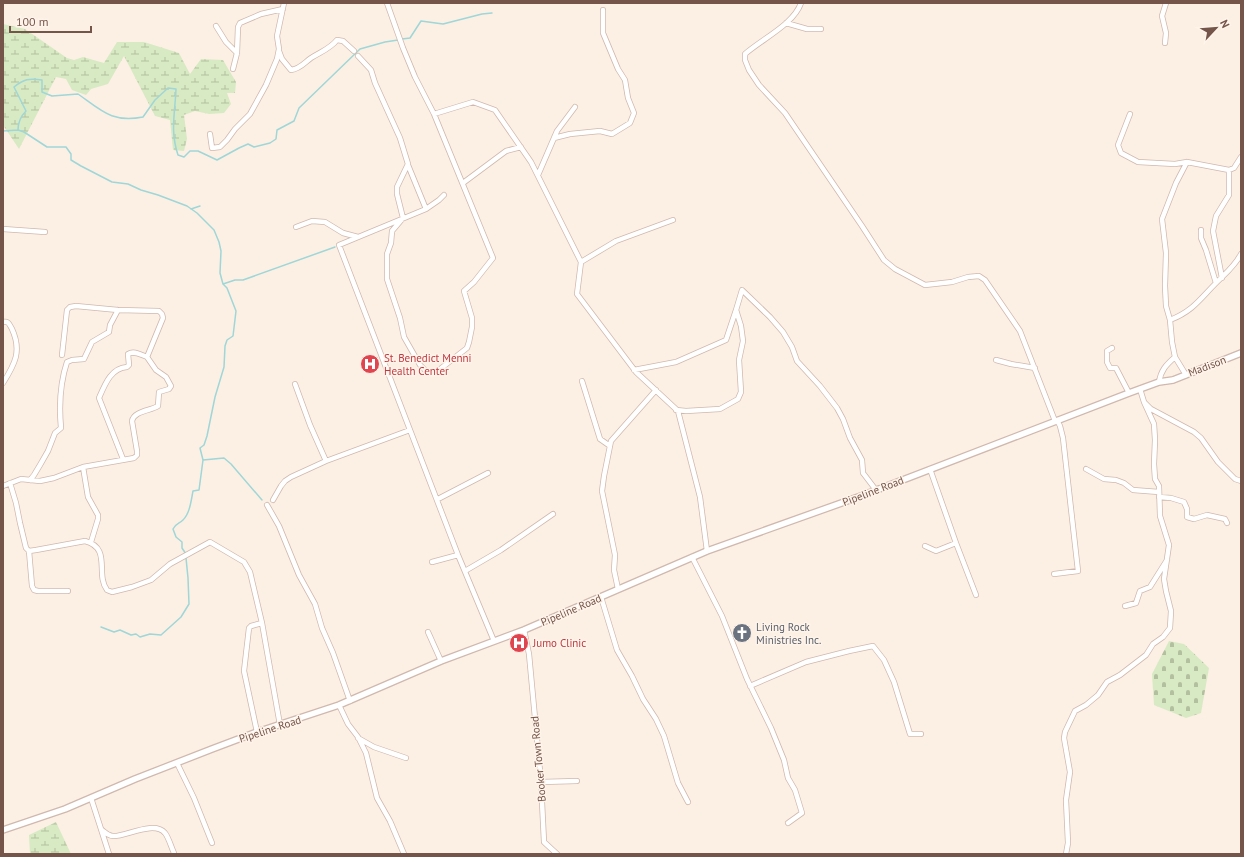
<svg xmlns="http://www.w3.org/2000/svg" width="1244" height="857" viewBox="0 0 1244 857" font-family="'PT Sans',sans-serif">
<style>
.wetland{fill:url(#wetland-marsh)}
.cemetery{fill:url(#cemetery-stones)}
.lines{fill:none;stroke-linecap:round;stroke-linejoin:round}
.stream{stroke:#9fd6d7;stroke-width:1.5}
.minor-casing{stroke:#d0b8ae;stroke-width:6}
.tertiary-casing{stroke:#d0b8ae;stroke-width:8}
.minor{stroke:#fff;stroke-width:4.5}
.tertiary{stroke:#fff;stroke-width:5.5}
.labels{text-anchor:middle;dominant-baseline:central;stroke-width:3;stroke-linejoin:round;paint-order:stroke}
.health-label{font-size:11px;fill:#be3a42;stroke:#fff4ea;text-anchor:start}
.street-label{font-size:11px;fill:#75544a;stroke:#fff4ea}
.worship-label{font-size:11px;fill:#5b616d;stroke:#fff4ea;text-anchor:start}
</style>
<defs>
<pattern id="wetland-marsh" width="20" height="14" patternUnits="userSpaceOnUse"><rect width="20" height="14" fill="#d7eac3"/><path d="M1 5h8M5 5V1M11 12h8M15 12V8" fill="none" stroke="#b3c0a0"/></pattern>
<pattern id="cemetery-stones" width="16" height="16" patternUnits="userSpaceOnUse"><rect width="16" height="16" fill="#d7eac3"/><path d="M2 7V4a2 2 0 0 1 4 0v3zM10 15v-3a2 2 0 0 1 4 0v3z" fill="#b3c0a0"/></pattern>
</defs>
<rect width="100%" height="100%" fill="#fcf0e4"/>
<!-- wetland -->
<path class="wetland" d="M3 24 25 29 67 58 74 60 83 57 104 63 117 42H144L179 53 190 74 201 59 223 60 236 82 235 93H227L231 104 224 113 209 114 195 111 184 115 187 139 184 151 173 150 170 120 155 116 124 56 108 84 91 89 86 95 72 90 66 79 56 77 19 149 3 125Z
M56 822 71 854H30L29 835Z"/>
<!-- cemetery -->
<path class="cemetery" d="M1169 641 1184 644 1209 668 1201 713 1186 718 1154 705 1152 674Z"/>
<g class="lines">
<!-- stream -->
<path class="stream" d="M402 39 410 38 421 21 443 24 482 14 492 13
M18 130C18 122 20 117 26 111L14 87C24 79 29 78 42 80V92L52 96 78 94C102 111 112 123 143 117L155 100 168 88 176 89C175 114 170 131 178 155L184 157 190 151H198L217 160 239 148 248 144 254 147 270 143 276 139 277 130 294 121 299 108 360 49 385 42 398 40
M3 131 18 130 24 132 47 147H66L71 154V160L81 166 112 182 128 184 141 190 158 195 187 206 197 213 214 230 219 242 221 251 220 273 223 284 235 280H243L335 247
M191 209 200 206
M203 460 224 458 231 464 262 500
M186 554 182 548V542L176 537 173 529C177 522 179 524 183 520 190 513 191 501 193 491L199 490 203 460 200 448 204 445 207 436 215 397 224 367 225 346 227 340 233 336 236 311 227 288 223 284
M101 627 114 632 120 630 131 635 136 634 140 637 150 634 161 635 181 617 189 604 188 578 186 558"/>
<defs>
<path id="minor" d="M801 3C794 24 762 39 745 54V60L749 70 759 85 785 113 862 226 884 260 895 269 925 285 952 282 968 277 979 276 985 280 1020 331 1055 421
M786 23 807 29H821
M216 26 226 42 237 53
M1165 43 1166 33 1162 16 1166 3
M279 51 282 59 291 70C300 69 304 63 311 58 320 52 330 49 337 40L343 41 354 51
M358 56 371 70 375 83 400 138 408 164 397 187V194L403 218 392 231 391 243 387 254V279L400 318 404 337 420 365 426 371 430 373H435L467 348 469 342 472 327V318L464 291 474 282 493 258 434 114 415 77 403 48 387 3
M233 69 237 53 238 27 240 23 261 14 283 9
M434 114 473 102 495 110 531 162 581 262 577 294 636 372 678 411 700 497 707 551
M1130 114 1118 145 1121 153 1138 162 1175 164 1187 162 1229 170 1234 168 1241 157
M210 134 212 148 220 147 227 140 235 129 250 114 266 85 277 59 279 49 277 36 284 3
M554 138 570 134 600 131 612 134 630 123 634 113 628 98 625 80 618 69 603 33V10
M408 165 426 209
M538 175 557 131 575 107
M463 183 506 151 521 147
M444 195 439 200 426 209 339 245 458 555 494 641
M296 227 312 221 325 222 343 233 358 237
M3 229 45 232
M1201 230V238L1206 250 1216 283
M581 262 616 241 673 220
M1222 278 1213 231 1216 216 1229 195V170
M1170 320C1193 311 1200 299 1216 283 1225 274 1235 266 1241 254
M3 322C9 321 9 324 12 329 22 351 15 364 3 383
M1112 348 1107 351V362L1110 368H1116L1129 393
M996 360 1011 364 1035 368
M634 370 676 362 726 340 736 310
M1186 375 1175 357 1172 342 1170 320 1166 306 1165 286 1166 253 1162 219 1176 183 1187 162
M582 381 600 439 610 446
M1159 382C1161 370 1166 365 1175 357
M295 384 310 425 326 461
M1140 389 1144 402 1151 409 1194 432 1201 438 1218 462 1235 479 1241 481
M676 410 686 411 720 409 738 399 741 392 739 360 743 341 741 326 736 310 742 290 770 317 783 332 792 347 797 361 820 386 837 408 843 419 850 438 862 460 863 473 876 490
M123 459 99 398C105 384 111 368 127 367L129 365 128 354C134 350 141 355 147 357
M83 467 88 497 98 515V519L91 542
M930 469 956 543 976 595
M1086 469 1104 479 1116 480 1124 483 1133 490 1159 492
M30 480 34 475 40 465 48 451 55 433 61 428C59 406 60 383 67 362L72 360 84 359 92 342 109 332 110 325 118 310
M10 483 16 503 20 523 26 548 29 551 36 550 85 541C112 548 95 574 107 590L112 592 132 587 151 580 170 564 210 542 244 562 250 572 262 623 280 725
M3 486 21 479 40 481 54 478 83 467 134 458 137 455V451L132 421C134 411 150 411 158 406L159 392 169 389 171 386 166 377 156 370 147 357 163 318 162 314 159 311 118 310 76 306 70 307 67 310 62 355
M1159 497 1171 498 1184 502 1187 509V517L1194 519 1207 515 1225 519 1227 523
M438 499 488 473
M273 500 281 486 285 481 291 477 326 461 410 430
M267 505 279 526 299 575 315 604 322 628 333 653 350 701
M925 546 936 551 956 543
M29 551 32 586 34 590 38 591H68
M692 557 722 616 747 679 771 728 784 760 788 778 795 790 802 813 788 823
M432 562 458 555
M465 571 501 550 553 514
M1054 574 1078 571 1063 438 1060 426 1057 420
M618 589 614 570 615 555 602 491 604 476 611 441 656 390
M601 597 617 650 632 676 643 699 656 719 664 736 678 783 688 802
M1125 606 1136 603 1140 591 1150 587 1167 560
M524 630 529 654 541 782 544 842 557 854
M428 632 441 661
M750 686 806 662 849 651 873 646 884 660 894 682 910 734H921
M339 705 348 724 358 737 366 753 377 798 390 821 404 854
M257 732 244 671 249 628 251 626 262 623
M358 738 374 747 406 758
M177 763 194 798 212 843
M541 782 577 781
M91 798 109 854
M102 830C106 833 108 836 113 836 125 837 154 820 165 833 169 838 171 847 174 853
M1066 854 1068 843 1066 800 1070 772 1064 738 1065 732 1075 711 1086 705 1098 695 1107 682 1120 675 1146 655 1153 644 1163 637 1170 628 1171 611 1166 591 1164 579 1169 545 1160 516 1159 486 1155 479 1154 464 1155 440 1154 424 1144 402"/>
<path id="tertiary" d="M3 830 65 809 135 779 212 749 257 732 339 705 441 661 524 630 707 551 861 496 1129 393 1159 382 1173 380 1241 353"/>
</defs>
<!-- minor casing -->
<use href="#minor" class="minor-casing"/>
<!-- tertiary casing -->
<use href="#tertiary" class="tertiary-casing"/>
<!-- minor -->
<use href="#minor" class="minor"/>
<!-- tertiary -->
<use href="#tertiary" class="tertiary"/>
</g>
<!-- icons -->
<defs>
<symbol id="hospital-disc" viewBox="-11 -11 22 22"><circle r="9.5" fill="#e0444e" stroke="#fff4ea"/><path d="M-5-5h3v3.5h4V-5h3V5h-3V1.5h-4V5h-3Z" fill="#fff"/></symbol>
<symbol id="church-disc" viewBox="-11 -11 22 22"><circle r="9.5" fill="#6b7280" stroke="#fff4ea"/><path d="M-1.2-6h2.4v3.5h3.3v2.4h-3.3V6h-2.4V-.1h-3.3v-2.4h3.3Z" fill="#fff"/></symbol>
</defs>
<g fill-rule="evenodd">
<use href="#hospital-disc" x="359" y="353" width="22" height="22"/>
<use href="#church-disc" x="731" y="622" width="22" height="22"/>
<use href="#hospital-disc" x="508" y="632" width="22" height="22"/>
</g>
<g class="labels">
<!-- health labels -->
<g class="health-label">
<text x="384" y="358">St. Benedict Menni<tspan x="384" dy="13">Health Center</tspan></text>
<text x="533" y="643">Jumo Clinic</text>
</g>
<!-- street labels -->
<g class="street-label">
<text transform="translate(1207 366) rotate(-21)">Madison</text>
<text transform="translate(873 491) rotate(-21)">Pipeline Road</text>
<text transform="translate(571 610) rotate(-23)">Pipeline Road</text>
<text transform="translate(270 729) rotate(-18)">Pipeline Road</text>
<text transform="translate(538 759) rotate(-95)">Booker Town Road</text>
</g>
<!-- worship labels -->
<g class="worship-label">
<text x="756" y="627">Living Rock<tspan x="756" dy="13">Ministries Inc.</tspan></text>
</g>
</g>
<!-- border -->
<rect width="1244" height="857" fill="none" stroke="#75544a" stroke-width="8"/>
<!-- north arrow -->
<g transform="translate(1216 28) rotate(64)" stroke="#fff4ea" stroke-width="3" paint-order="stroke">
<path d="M0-3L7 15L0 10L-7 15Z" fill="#75544a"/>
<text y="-6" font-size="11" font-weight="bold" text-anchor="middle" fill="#75544a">N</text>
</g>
<!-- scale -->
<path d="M10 26v6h81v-6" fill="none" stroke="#75544a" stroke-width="2"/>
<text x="16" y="26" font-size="12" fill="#75544a" stroke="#fff4ea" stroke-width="3" paint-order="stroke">100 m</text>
</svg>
